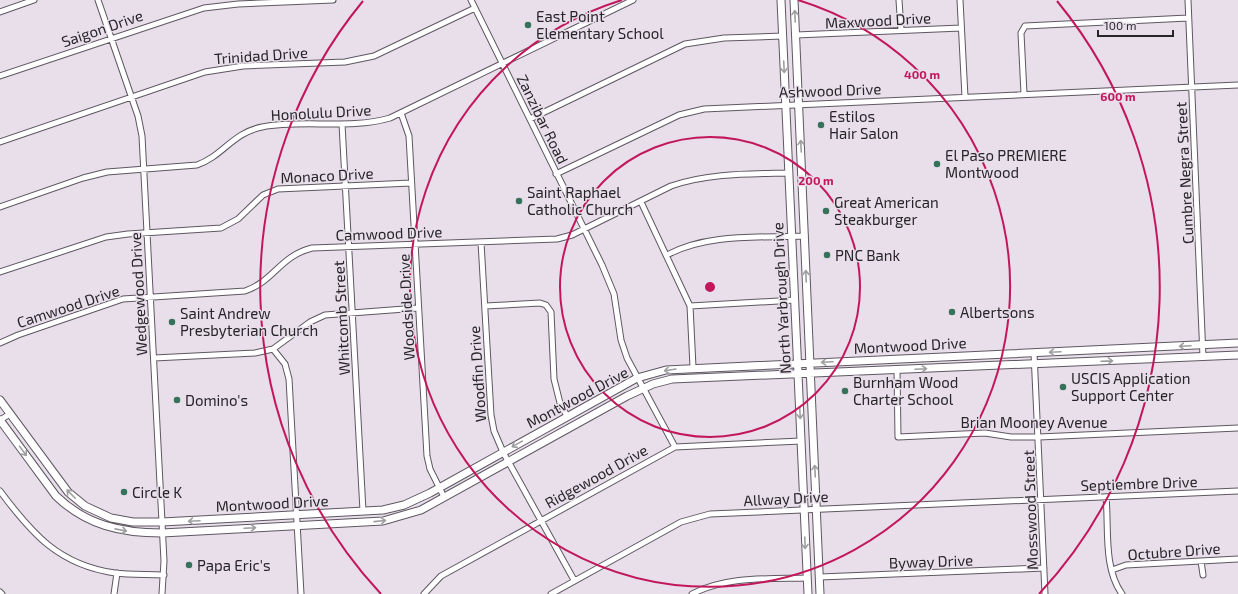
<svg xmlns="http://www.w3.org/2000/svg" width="1238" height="594" viewBox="0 0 1238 594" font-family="'Exo 2',sans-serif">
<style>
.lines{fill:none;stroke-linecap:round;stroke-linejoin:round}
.minor-casing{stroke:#5e5761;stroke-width:7}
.major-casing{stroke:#5e5761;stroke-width:9}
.minor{stroke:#fff;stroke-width:5}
.major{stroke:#fff;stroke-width:7}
.oneway{stroke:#9e9d9f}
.ring{fill:none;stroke:#c2185b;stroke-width:2}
.poi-dot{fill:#36715b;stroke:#e8dfeb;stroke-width:1.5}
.labels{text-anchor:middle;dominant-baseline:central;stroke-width:3;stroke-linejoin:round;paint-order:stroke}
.poi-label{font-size:15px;fill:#282529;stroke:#e8dfeb;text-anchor:start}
.street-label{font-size:15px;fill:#282529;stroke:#e8dfeb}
.centre{fill:#c2185b;stroke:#e8dfeb;stroke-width:2}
.ring-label{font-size:12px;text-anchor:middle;font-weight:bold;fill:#c2185b;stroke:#e8dfeb;stroke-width:3;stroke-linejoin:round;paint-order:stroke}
</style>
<rect width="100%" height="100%" fill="#e8dfeb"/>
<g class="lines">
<defs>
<path id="minor" d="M98 0 138 116 142 136 164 561 162 594
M471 0 602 265 614 294 621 340 627 358 675 447
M899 0 901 30
M960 0 965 97
M1188 0 1203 357
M0 12 34 0
M796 35 961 28
M0 76 204 8 238 4 333 0
M1024 94 1021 33 1025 26 1188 18
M401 113 409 136 427 456 430 469 444 497
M530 119 685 44 724 38 783 36
M342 124 363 511
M0 142 205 72 243 66 345 62 374 56 475 8
M556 174 679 115 704 109 1238 85
M641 202 690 306 693 367
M0 207 83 178 107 172 197 165C223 156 232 133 262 127 304 119 348 130 390 118L633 0
M481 242 491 415 494 431 503 452 574 580
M667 255C707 233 760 238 805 236
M0 272 106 237 128 234 221 228 238 219 263 195 278 189 411 183
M485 306 540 303 546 305 551 312 554 379 560 403 567 416
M690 306 795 300
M0 343 18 335 123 299 245 291C274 281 280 256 312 248L557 239 572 235 671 186C709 173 749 174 789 173
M273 349 285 364 289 379 301 594
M1034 353 1045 594
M154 358 255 353 273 349 310 322 325 315 418 308
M897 370 898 437 985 433 1011 437H1039L1238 428
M0 420 10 414
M0 491C32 534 59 565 115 573 131 575 148 574 164 575
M1106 497C1109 527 1103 568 1122 594
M1201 561 1203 575
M1112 570 1126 565 1238 559
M820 577 1044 568
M0 592 2 594
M114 594 117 573
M424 594 441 576 675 447 801 441
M551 594 681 522 710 514 1238 491
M692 594C727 576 768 579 807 578"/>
<path id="major" d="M781 0 808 594
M794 0 820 594
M0 400 68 492 85 506 111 518 133 522H162L383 510 404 505 430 493 637 378 666 370 1238 343
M0 420 56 496C86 525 121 533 162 533L383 521 421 510 627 396 653 384 672 379 1238 355"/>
</defs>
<!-- minor casing -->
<use href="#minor" class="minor-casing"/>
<!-- major casing -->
<use href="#major" class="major-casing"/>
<!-- minor -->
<use href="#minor" class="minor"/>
<!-- major -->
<use href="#major" class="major"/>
</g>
<!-- one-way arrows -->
<defs><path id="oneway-shaft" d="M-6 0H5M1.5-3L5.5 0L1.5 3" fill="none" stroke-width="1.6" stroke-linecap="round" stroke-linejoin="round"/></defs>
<g class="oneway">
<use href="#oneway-shaft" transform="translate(795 16) rotate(-92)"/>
<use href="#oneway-shaft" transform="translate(784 67) rotate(87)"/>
<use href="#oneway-shaft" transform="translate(801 146) rotate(-93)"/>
<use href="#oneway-shaft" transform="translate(806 276) rotate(-92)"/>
<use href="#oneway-shaft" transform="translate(1185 346) rotate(177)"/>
<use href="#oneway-shaft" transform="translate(1055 352) rotate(177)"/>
<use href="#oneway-shaft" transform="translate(1107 361) rotate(-2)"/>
<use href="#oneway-shaft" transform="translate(827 362) rotate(177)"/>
<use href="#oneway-shaft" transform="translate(921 369) rotate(-3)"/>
<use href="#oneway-shaft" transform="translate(670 370) rotate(171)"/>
<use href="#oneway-shaft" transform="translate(800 413) rotate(87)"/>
<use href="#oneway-shaft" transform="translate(517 444) rotate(151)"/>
<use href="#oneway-shaft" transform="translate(23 451) rotate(54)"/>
<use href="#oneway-shaft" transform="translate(815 471) rotate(-93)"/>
<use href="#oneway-shaft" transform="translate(71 494) rotate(-135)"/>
<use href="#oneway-shaft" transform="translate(194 521) rotate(177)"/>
<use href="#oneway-shaft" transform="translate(380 521) rotate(-6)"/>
<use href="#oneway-shaft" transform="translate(250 528) rotate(-3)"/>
<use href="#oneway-shaft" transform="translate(121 530) rotate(11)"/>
<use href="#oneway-shaft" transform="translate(805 543) rotate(88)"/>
</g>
<!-- distance rings -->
<g class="ring">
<circle cx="710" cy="287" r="150"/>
<path d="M798 0A300 300 0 1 1 622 0"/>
<path d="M381 594A450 450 0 0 1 363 1M1057 1A450 450 0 0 1 1039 594"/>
</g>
<!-- markers -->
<g class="poi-dot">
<circle cx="528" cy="25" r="4"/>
<circle cx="821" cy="125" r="4"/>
<circle cx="937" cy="164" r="4"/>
<circle cx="519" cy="201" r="4"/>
<circle cx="826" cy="211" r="4"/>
<circle cx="827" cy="255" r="4"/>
<circle cx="952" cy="312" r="4"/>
<circle cx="172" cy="322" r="4"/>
<circle cx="1063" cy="387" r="4"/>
<circle cx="845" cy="391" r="4"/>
<circle cx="177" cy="400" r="4"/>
<circle cx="124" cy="492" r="4"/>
<circle cx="189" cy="565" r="4"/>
</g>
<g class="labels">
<!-- poi labels -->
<g class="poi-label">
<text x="536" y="16">East Point<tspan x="536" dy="17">Elementary School</tspan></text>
<text x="829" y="116">Estilos<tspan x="829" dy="17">Hair Salon</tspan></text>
<text x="945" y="155">El Paso PREMIERE<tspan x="945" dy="17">Montwood</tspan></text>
<text x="527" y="192">Saint Raphael<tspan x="527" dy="17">Catholic Church</tspan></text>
<text x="834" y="202">Great American<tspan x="834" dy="17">Steakburger</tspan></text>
<text x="835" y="255">PNC Bank</text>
<text x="960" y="312">Albertsons</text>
<text x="180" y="313">Saint Andrew<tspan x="180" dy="17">Presbyterian Church</tspan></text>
<text x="1071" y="378">USCIS Application<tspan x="1071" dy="17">Support Center</tspan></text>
<text x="853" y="382">Burnham Wood<tspan x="853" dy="17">Charter School</tspan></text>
<text x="185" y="400">Domino's</text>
<text x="132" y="492">Circle K</text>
<text x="197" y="565">Papa Eric's</text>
</g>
<!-- street labels -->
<g class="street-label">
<text transform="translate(878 20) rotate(-3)">Maxwood Drive</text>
<text transform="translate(102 28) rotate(-19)">Saigon Drive</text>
<text transform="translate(261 55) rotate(-4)">Trinidad Drive</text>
<text transform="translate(830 90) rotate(-2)">Ashwood Drive</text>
<text transform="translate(321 112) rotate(-3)">Honolulu Drive</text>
<text transform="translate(543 119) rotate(64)">Zanzibar Road</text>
<text transform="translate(1184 173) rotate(-93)">Cumbre Negra Street</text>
<text transform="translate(327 175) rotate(-3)">Monaco Drive</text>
<text transform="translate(389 233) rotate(-2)">Camwood Drive</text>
<text transform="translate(138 294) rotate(-93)">Wedgewood Drive</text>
<text transform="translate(781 298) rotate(-93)">North Yarbrough Drive</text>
<text transform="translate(68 306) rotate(-18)">Camwood Drive</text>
<text transform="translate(406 307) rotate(-93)">Woodside Drive</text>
<text transform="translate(341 318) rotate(-93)">Whitcomb Street</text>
<text transform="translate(910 345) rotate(-3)">Montwood Drive</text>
<text transform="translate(477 374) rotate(-94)">Woodfin Drive</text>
<text transform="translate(577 397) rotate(-28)">Montwood Drive</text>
<text x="1034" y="422">Brian Mooney Avenue</text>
<text transform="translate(596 476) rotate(-29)">Ridgewood Drive</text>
<text transform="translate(1139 483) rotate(-2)">Septiembre Drive</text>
<text transform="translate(786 498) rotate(-3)">Allway Drive</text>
<text transform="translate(272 503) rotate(-3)">Montwood Drive</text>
<text transform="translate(1030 510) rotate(-92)">Mosswood Street</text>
<text transform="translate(1174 551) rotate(-4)">Octubre Drive</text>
<text transform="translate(931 561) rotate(-2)">Byway Drive</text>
</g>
</g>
<circle cx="710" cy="287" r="6" class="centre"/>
<g class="ring-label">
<text x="922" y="79">400 m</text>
<text x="1118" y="101">600 m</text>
<text x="816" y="185">200 m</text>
</g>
<!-- scale -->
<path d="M1098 30v6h75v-6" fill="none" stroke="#282529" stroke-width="2"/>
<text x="1104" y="30" font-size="12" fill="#282529" stroke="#e8dfeb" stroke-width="3" paint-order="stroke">100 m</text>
</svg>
